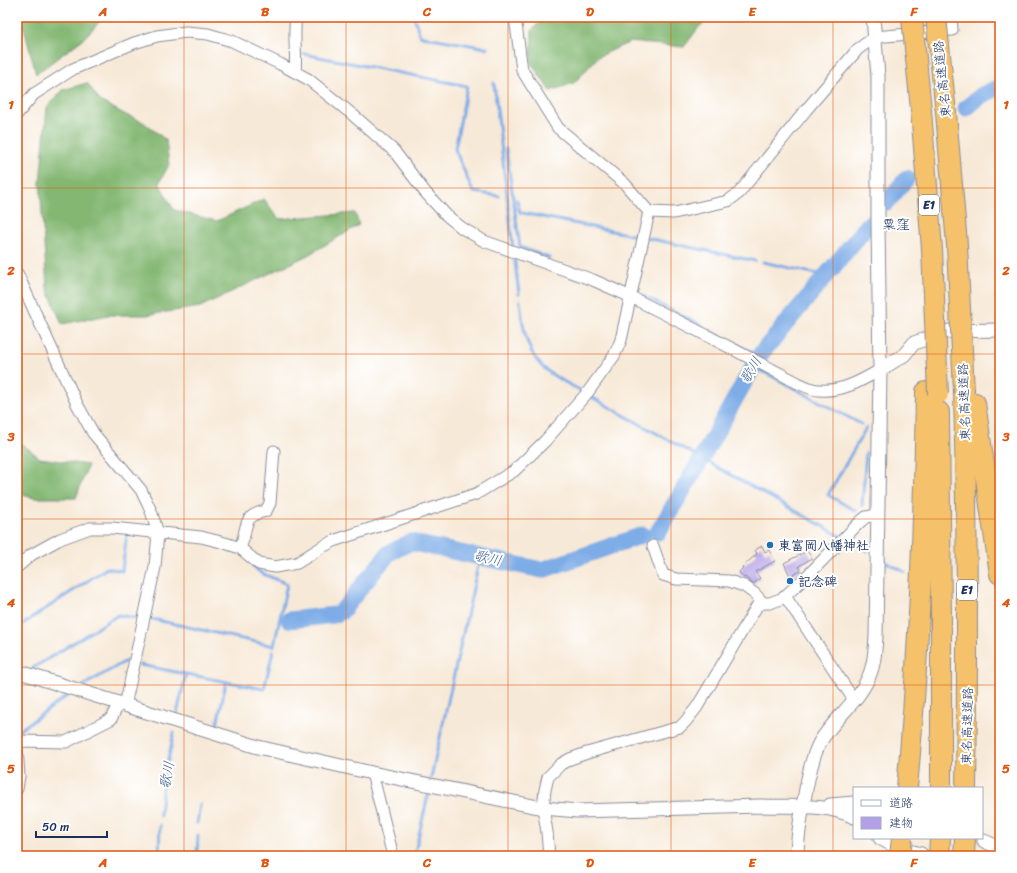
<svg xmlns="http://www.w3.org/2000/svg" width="1017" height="873" viewBox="0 0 1017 873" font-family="Sriracha,'Klee One',sans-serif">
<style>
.forest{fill:#83b772;stroke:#4f7368}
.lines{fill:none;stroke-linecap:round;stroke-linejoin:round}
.stream{stroke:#7dace7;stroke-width:3}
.river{stroke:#7dace7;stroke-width:17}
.building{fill:#b4a0e6}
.minor-casing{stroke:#898c9a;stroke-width:13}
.tertiary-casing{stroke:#898c9a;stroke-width:15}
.motorway-casing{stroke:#898c9a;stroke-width:22}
.minor{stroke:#fff;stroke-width:11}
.tertiary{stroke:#fff;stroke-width:13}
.motorway{stroke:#f5c16b;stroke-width:20}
.motorway-bridge-casing{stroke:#898c9a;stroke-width:22;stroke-linecap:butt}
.motorway-bridge{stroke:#f5c16b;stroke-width:20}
.grid{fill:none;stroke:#de5710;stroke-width:1;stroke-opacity:0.55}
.poi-dot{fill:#1f6fb2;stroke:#fff;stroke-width:1.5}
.labels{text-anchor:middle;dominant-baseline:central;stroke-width:4;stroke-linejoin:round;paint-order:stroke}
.shield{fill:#fff;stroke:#5f6d8e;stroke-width:1}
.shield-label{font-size:12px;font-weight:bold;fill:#1b2f5e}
.street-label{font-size:13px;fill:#1b2f5e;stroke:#fff}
.poi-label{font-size:13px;font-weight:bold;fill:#1b2f5e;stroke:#fff;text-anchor:start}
.neighbourhood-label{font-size:14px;fill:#1b2f5e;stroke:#fff}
.water-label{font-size:14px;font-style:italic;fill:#3d5b8e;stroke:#fff}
.neatline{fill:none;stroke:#de5710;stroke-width:1.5}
.grid-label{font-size:13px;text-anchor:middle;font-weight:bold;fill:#de5710}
</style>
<rect width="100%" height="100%" fill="#fff"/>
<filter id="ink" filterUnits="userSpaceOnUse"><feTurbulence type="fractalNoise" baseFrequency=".025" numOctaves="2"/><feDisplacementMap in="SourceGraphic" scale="8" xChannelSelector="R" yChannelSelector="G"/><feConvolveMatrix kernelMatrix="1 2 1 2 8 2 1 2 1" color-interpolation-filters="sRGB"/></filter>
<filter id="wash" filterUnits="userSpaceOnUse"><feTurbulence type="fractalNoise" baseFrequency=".012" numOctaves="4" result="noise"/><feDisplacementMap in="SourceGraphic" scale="16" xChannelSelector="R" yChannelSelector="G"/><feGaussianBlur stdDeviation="0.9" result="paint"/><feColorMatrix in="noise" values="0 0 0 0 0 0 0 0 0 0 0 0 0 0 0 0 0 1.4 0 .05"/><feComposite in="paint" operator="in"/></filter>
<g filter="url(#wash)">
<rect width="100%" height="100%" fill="#f7e9d7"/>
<!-- forest -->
<path class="forest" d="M21 17H104L83 39 36 74Z
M544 17H711L699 27 684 47 630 42 598 57 574 83 550 91 531 63 532 30Z
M87 83 100 101 126 115 143 122 166 140 169 165 159 183 174 210 217 221 264 199 279 219 355 213 359 225 308 255 200 307 147 315H108L62 324 47 288 40 183 47 107 63 90Z
M17 440 40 458 88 465 76 498H35L17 494Z"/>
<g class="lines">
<!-- stream -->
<path class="stream" d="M414 17 420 36 487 48
M993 17 999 22
M304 54 467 86 455 149 473 192 499 196
M494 83 513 248
M506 149 520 247 549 258
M517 200 520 212 523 213 637 236
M647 238 755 261
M514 254 519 294
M763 262 826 276
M610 282 626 288
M639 294 703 326
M520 301C523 328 526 357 550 373 560 380 570 385 580 390
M712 332 759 356
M760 370 861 424
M588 395 842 537
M862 506 866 453
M856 511 828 495 866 428
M846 540 867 551
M884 561 905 572
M147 619H152L274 646 287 584 261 573 253 566
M17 628 107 568 122 571 127 534H129
M140 665 186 674
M33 668 118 615 141 619
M84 685 126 661
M177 714 186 674 264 689 273 651
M217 725 226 682
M17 732 67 696
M431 778 480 557
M160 816 163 782 174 733
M197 823 200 805
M159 856 160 825
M197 856 198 835
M414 856 428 795"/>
<!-- river -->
<path class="river" d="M966 108 982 95 1000 87
M887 202 907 178
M658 532 699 463 759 356 869 224
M423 545 542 570 643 535
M289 620 334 615 341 612 389 553 411 542 418 544"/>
</g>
<g id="blocks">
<!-- building -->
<path class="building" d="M762 546 765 552 769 550 775 561 755 572 760 578 753 584 745 577 744 578 739 572 743 568 742 567 757 554 755 550Z
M807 551 812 558 799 566 801 571 790 576 784 563Z"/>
</g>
</g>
<g filter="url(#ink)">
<use href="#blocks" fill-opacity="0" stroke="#898c9a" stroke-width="1"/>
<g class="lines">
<defs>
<path id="minor" d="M295 72C297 54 293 36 296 17
M17 114 34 94 73 69 134 43 157 36 186 32 208 34 232 41 280 64 308 79 353 115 394 151 425 192 446 215 462 228 484 241 593 280 631 297 702 333 798 383C805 386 812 390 819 390 842 392 861 381 880 370
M649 212 674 213 728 201 739 193 806 110 858 49 875 37 952 30 951 17
M17 273 77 404 93 433 141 490 151 511 158 533 155 567 125 706
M653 546 663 575 676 579 729 581 744 586 755 594 763 603
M240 548C249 528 240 516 266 511L270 503 274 451
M17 567 31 555 60 539 90 528H112L201 537 225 543 240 548 259 564 275 567 297 563 322 547 336 540 476 494 514 471 545 441 588 392 614 356 621 340 649 212 625 184 558 128 522 70 515 17
M785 596 854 700
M17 741 66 742 111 719 119 703
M17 749 19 776 17 789
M372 773 393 856
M549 856 547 832 543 808 545 790 548 777 561 764 570 759 587 753 680 727 686 721 697 707 757 606 763 603H770L783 598 810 573 860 522 866 517 877 515"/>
<path id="tertiary" d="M880 370 904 355 914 343 949 331 1000 330
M17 671 258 747 372 773 543 808 578 811 761 806C791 807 827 803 854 817
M830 805 854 803
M880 838 898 848 921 854
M984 841 1000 848
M797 856C797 834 802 811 806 789 809 774 812 757 820 742 835 717 862 699 871 671 875 660 875 648 876 637L880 370 878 223V76L873 17"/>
<path id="motorway" d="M964 392C967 524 968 656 966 788
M975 403 1000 574
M939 412 941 620V788
M907 788C919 656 924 524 926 392
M939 856 940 838
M964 856 965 838"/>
</defs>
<!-- minor casing -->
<use href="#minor" class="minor-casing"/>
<!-- tertiary casing -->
<use href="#tertiary" class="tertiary-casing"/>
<!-- motorway casing -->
<use href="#motorway" class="motorway-casing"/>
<!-- minor -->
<use href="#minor" class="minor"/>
<!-- tertiary -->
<use href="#tertiary" class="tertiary"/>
<!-- motorway -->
<use href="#motorway" class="motorway"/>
<defs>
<path id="motorway-bridge" d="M912 17 921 110 932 249 938 394
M936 17 946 113 957 245 964 392
M900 856 902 838"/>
</defs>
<!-- motorway-bridge casing -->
<use href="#motorway-bridge" class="motorway-bridge-casing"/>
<!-- motorway-bridge -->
<use href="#motorway-bridge" class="motorway-bridge"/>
</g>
</g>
<!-- grid -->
<path class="grid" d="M184 17V856M346 17V856M508 17V856M671 17V856M833 17V856M17 188H1000M17 354H1000M17 519H1000M17 685H1000"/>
<!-- markers -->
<g class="poi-dot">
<circle cx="770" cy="545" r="4"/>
<circle cx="790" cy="581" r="4"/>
</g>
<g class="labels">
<!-- shield labels -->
<g class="shield">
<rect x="919" y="195" width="20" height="20" rx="3"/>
<rect x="957" y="580" width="20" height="20" rx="3"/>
</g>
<g class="shield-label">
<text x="929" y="205">E1</text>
<text x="967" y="590">E1</text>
</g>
<!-- street labels -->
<g class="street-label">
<text transform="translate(942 79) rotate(-96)">東名高速道路</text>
<text transform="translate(964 402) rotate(-92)">東名高速道路</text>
<text transform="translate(967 726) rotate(-89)">東名高速道路</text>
</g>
<!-- poi labels -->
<g class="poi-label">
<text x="778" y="545">東富岡八幡神社</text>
<text x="798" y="581">記念碑</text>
</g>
<!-- neighbourhood labels -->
<g class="neighbourhood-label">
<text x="896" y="224">粟窪</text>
</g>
<!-- water labels -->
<g class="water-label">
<text transform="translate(751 370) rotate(-59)">歌川</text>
<text transform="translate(488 558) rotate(12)">歌川</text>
<text transform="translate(167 775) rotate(-80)">歌川</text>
</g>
</g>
<!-- margin -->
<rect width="1017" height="873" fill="none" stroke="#fff" stroke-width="44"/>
<!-- legend -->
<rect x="853" y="787" width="130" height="52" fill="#ffffff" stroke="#a4acbf"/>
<rect x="861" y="800" width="20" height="6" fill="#ffffff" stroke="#a4acbf"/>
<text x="889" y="807" font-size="12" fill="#1b2f5e">道路</text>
<rect x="861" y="817" width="20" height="12" fill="#b4a0e6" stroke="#a4acbf"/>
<text x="889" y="827" font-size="12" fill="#1b2f5e">建物</text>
<!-- scale -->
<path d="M36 831v6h71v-6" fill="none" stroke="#1b2f5e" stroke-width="2"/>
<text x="42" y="831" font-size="12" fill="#1b2f5e" stroke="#ffffff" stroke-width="3" paint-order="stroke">50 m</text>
<rect x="22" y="22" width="973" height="829" class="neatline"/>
<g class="grid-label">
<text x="103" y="16">A</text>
<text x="265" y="16">B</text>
<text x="427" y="16">C</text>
<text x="590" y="16">D</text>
<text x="752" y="16">E</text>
<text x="914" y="16">F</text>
<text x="11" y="109">1</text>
<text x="1006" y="109">1</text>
<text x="11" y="275">2</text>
<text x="1006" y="275">2</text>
<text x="11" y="441">3</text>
<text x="1006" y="441">3</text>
<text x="11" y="607">4</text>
<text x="1006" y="607">4</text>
<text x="11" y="773">5</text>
<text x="1006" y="773">5</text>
<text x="103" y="867">A</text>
<text x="265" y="867">B</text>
<text x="427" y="867">C</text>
<text x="590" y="867">D</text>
<text x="752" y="867">E</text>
<text x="914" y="867">F</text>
</g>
</svg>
